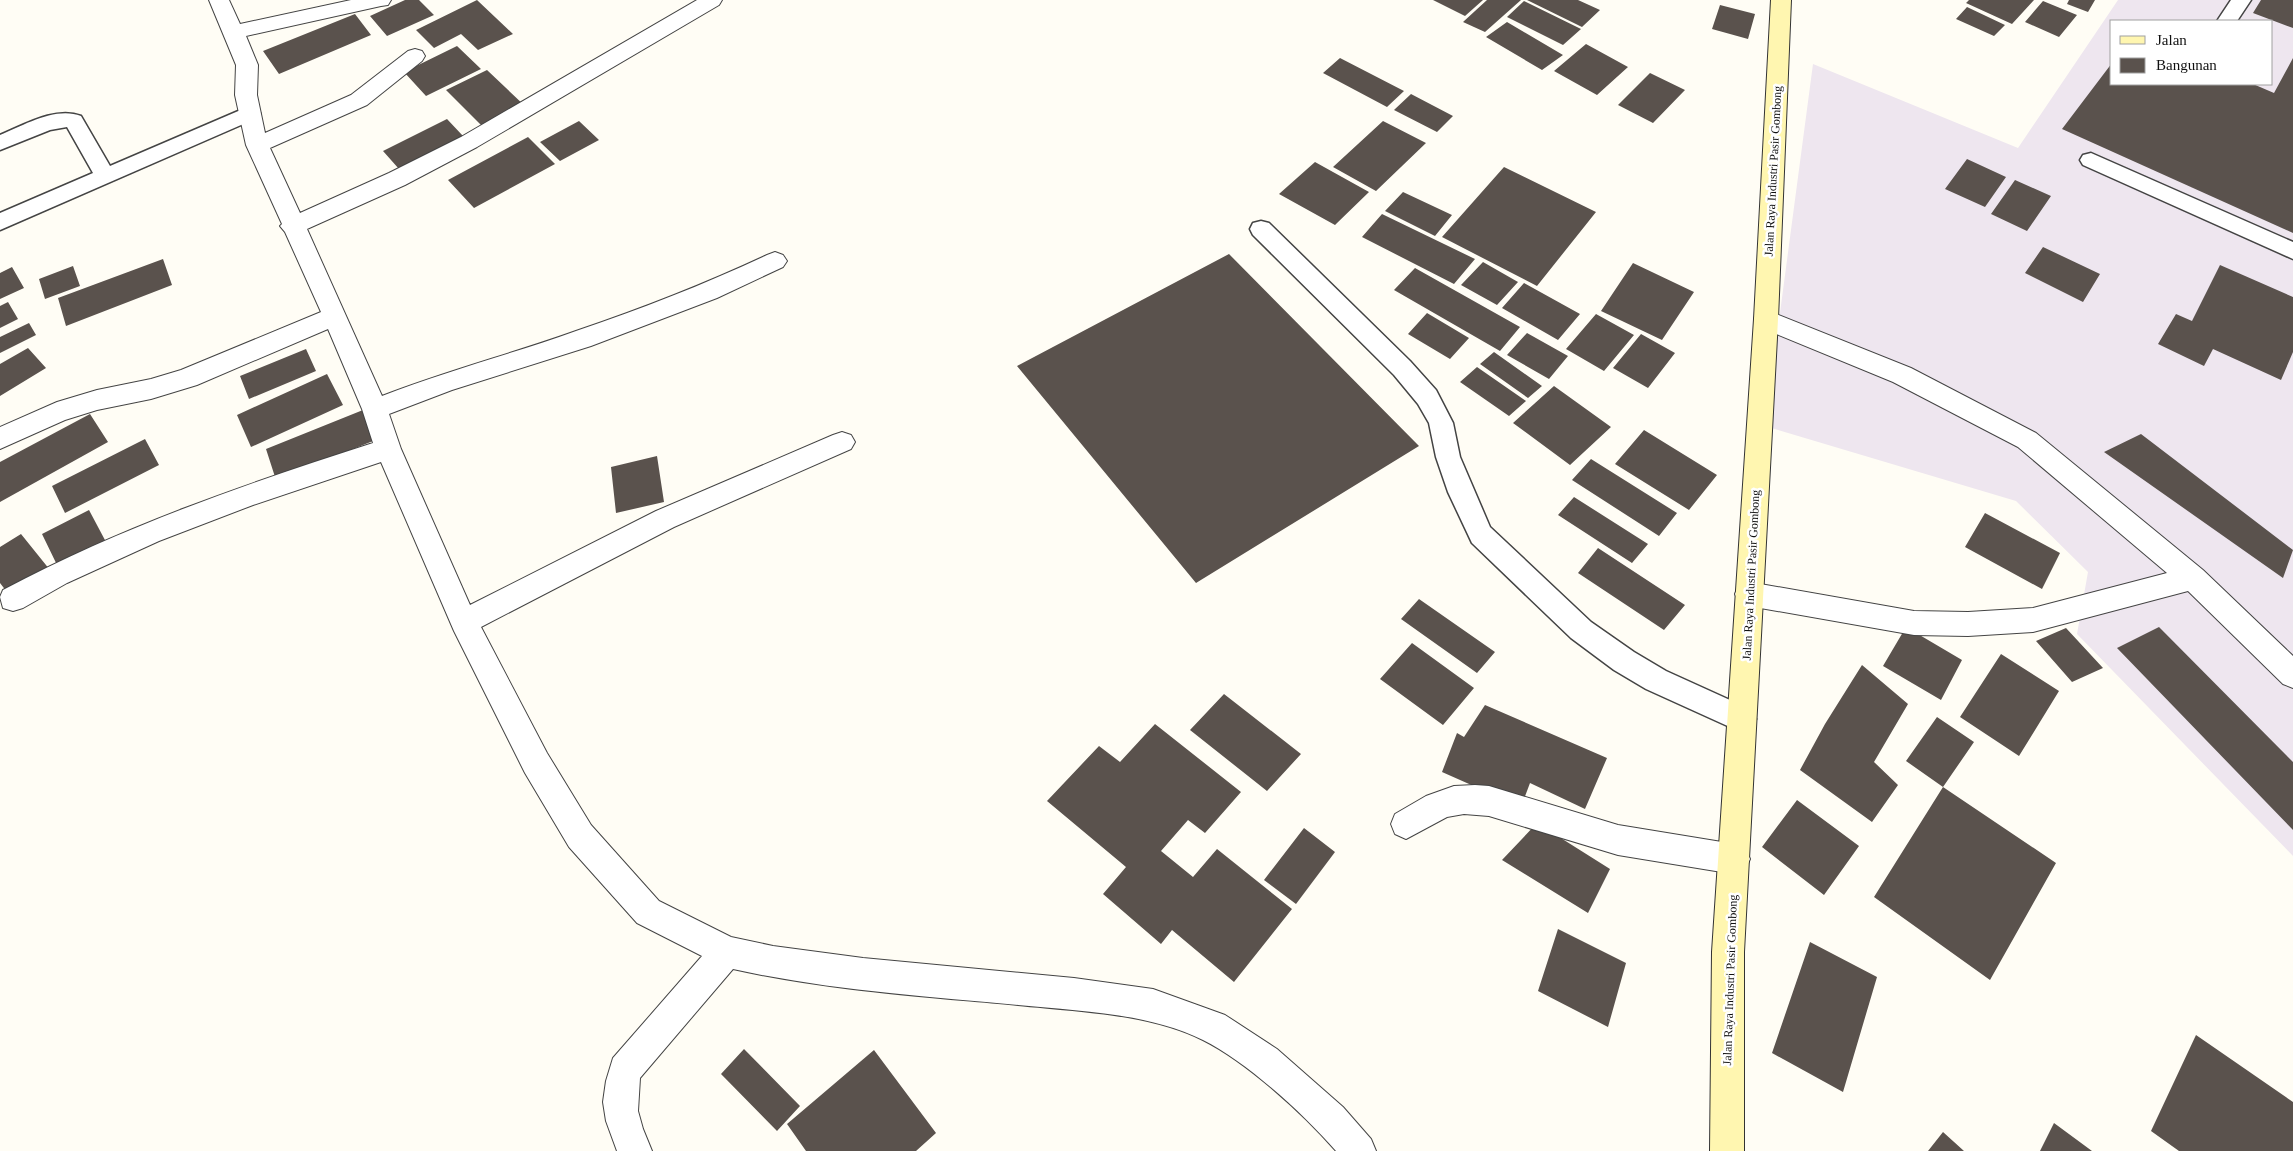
<svg xmlns="http://www.w3.org/2000/svg" width="2293" height="1151" viewBox="0 0 2293 1151" font-family="'Times New Roman',serif">
<style>
.industrial{fill:#eee6ef;fill-rule:evenodd}
.building{fill:#5a524d}
.lines{fill:none;stroke-linecap:round;stroke-linejoin:round}
.lane-casing{stroke:#444;stroke-width:3}
.street-casing{stroke:#444;stroke-width:2}
.secondary-casing{stroke:#333;stroke-width:2}
.lane{fill:#fff;fill-rule:evenodd}
.street{fill:#fff;fill-rule:evenodd}
.secondary{fill:#fff6b0;fill-rule:evenodd}
.labels{text-anchor:middle;dominant-baseline:central;stroke-width:5;stroke-linejoin:round;paint-order:stroke}
.street-label{font-size:12px;fill:#111;stroke:#fff}
</style>
<rect width="100%" height="100%" fill="#fffdf5"/>
<!-- industrial -->
<path class="industrial" d="M2118 0H2293V856L2077 634 2088 572 2016 501 1765 426 1813 64 2018 148ZM2112 21H2272V84H2112Z"/>
<!-- building -->
<path class="building" d="M405 0H419L434 15 387 36 370 16Z
M477 0 513 34 478 50 461 34 434 48 416 30Z
M1433 0H1483L1465 16Z
M1487 0H1521L1485 32 1463 22Z
M1527 0H1578L1600 10 1582 27Z
M1969 0H2034L2012 24 1966 3Z
M2069 0H2095L2088 12 2067 4Z
M2261 0H2293V28L2253 13Z
M1524 1 1581 29 1563 45 1507 17Z
M2043 1 2077 15 2059 37 2025 22Z
M1720 5 1755 14 1748 39 1712 29Z
M1967 7 2005 25 1994 36 1956 19Z
M355 14 371 35 279 74 263 51Z
M1507 22 1563 55 1542 70 1486 37Z
M1586 44 1628 67 1597 95 1554 71Z
M457 46 481 69 426 96 404 72Z
M1340 58 1404 91 1387 107 1323 73Z
M2293 58V233L2062 129 2112 63V84H2253L2274 93Z
M487 70 526 107 485 129 446 90Z
M1650 73 1685 90 1653 123 1618 105Z
M1411 94 1453 116 1437 132 1394 110Z
M447 119 463 136 399 169 383 151Z
M579 121 599 140 560 161 540 142Z
M1383 121 1426 143 1376 191 1333 167Z
M528 137 555 164 474 208 448 180Z
M1967 159 2006 177 1985 207 1945 189Z
M1315 162 1369 192 1335 225 1279 194Z
M1504 167 1596 212 1537 286 1442 237Z
M2015 180 2051 196 2027 231 1991 214Z
M1403 192 1452 215 1435 236 1385 211Z
M1382 214 1475 259 1454 284 1362 237Z
M2043 247 2100 274 2083 302 2025 273Z
M1229 254 1419 446 1196 583 1017 366Z
M163 259 172 285 66 326 58 298Z
M1483 262 1518 282 1497 305 1461 285Z
M1633 263 1694 292 1662 340 1601 311Z
M2220 265 2293 297V352L2281 380 2213 349 2204 366 2158 344 2176 314 2192 321Z
M73 266 80 286 45 299 39 279Z
M12 267 24 288 0 299V273Z
M1415 268 1520 327 1500 351 1394 290Z
M1524 283 1580 314 1558 340 1502 308Z
M8 302 18 319 0 328V306Z
M1427 313 1469 338 1450 359 1408 334Z
M1596 314 1634 335 1604 371 1566 349Z
M29 323 36 335 0 353V337Z
M1527 333 1568 356 1549 379 1507 355Z
M1641 334 1675 353 1648 388 1613 368Z
M28 348 46 368 0 396V364Z
M306 349 316 371 249 399 240 376Z
M1494 352 1542 386 1528 398 1480 364Z
M1477 367 1526 401 1509 416 1460 382Z
M327 374 343 405 251 447 237 415Z
M1554 386 1611 427 1570 465 1513 423Z
M363 410 373 441 276 480 266 449Z
M90 414 108 442 0 502V462Z
M1644 430 1717 475 1689 510 1615 464Z
M2141 434 2293 550 2283 578 2104 452Z
M145 439 159 465 65 513 52 486Z
M657 456 664 502 616 513 611 467Z
M1591 459 1677 513 1659 536 1572 480Z
M1574 497 1648 544 1632 563 1558 515Z
M89 510 106 542 58 567 42 534Z
M1985 513 2060 553 2042 589 1965 547Z
M21 534 50 570 10 596 0 583V547Z
M1598 548 1685 605 1664 630 1578 573Z
M1419 599 1495 652 1477 673 1401 619Z
M1906 627 1962 660 1941 700 1883 666Z
M2159 627 2293 762V830L2117 648Z
M2066 628 2103 668 2072 682 2036 641Z
M1412 643 1474 688 1443 725 1380 679Z
M2001 654 2059 691 2019 756 1960 717Z
M1862 665 1908 704 1874 762 1898 785 1872 822 1800 770 1825 724Z
M1224 694 1301 754 1267 791 1190 730Z
M1485 705 1607 758 1585 809 1530 783 1521 807 1442 772 1457 733 1464 737Z
M1937 717 1974 742 1943 787 1906 761Z
M1155 724 1241 792 1205 833 1188 820 1161 851 1193 877 1217 849 1292 909 1234 982 1172 930 1161 944 1103 894 1126 867 1047 801 1099 746 1120 762Z
M1943 787 2056 863 1990 980 1874 897Z
M1797 800 1859 846 1824 895 1762 847Z
M1537 823 1610 869 1588 913 1502 860Z
M1304 828 1335 852 1296 904 1264 880Z
M1558 929 1626 963 1608 1027 1538 991Z
M1810 942 1877 977 1843 1092 1772 1053Z
M2196 1035 2293 1102V1151H2179L2151 1131Z
M744 1049 800 1106 777 1131 721 1074Z
M874 1050 936 1133 916 1151H806L787 1124Z
M2054 1123 2092 1151H2040Z
M1943 1132 1964 1151H1928Z"/>
<g class="lines">
<defs>
<path id="lane" d="M2231 0H2251L2237 21H2217Z
M250 106 257 108 260 113 257 118 0 230V213L93 173 67 127 50 130 0 150V135C24 125 56 106 81 116L110 166Z
M2091 153 2293 242V259L2083 165 2080 160 2083 155Z
M1261 221 1269 223 1410 361 1436 390 1453 423 1460 457 1490 527 1591 622 1634 652 1666 671 1752 710 1756 719 1752 728 1742 732 1732 728 1646 689 1614 670 1571 638 1472 543 1448 492 1436 457 1429 423 1418 404 1394 375 1253 235 1250 229 1253 223Z"/>
<path id="street" d="M209 0H229L240 24 351 0H391L388 5 381 6 246 36 258 65 257 95 265 133 351 95 408 51 415 49 422 51 425 56 422 61 367 105 270 148 300 213 389 173 461 137 697 0H722L719 5 477 147 405 185 307 229 382 396C446 371 512 354 576 331 641 309 705 284 767 255L775 252 783 255 787 261 783 267 717 298 591 346 452 390 389 414 401 449 470 605 656 511 833 435 842 432 851 435 855 442 851 449 674 527 481 627 547 753 591 825 659 901 731 937 773 946 863 958 1074 978 1153 989 1225 1015 1277 1049 1343 1107 1371 1139 1376 1151H1336C1304 1114 1247 1062 1203 1040 1149 1013 1078 1011 1018 1005 923 996 827 990 733 969L640 1078 638 1111 643 1129 652 1151H617L606 1121 603 1102 606 1081 613 1058 702 956 637 923 569 847 525 773 454 631 381 462 253 505 159 541 67 583 23 608 13 611 3 608 0 597 3 590C121 527 246 484 373 443L362 409 328 329 197 385 151 399 97 410 65 420 0 449V427L57 402 97 390 151 379 181 370 321 312 285 232 280 226 282 224 246 145 235 95 236 65Z
M1766 310 1911 368 2036 433 2203 570 2293 656V688L2283 684 2188 591 2033 632 1968 636 1914 635 1749 606 1739 603 1735 594 1739 585 1749 582 1914 611 1968 612 2033 608 2167 573 2018 447 1893 382 1757 326 1754 319 1757 312Z
M1475 785 1489 786 1618 825 1734 844 1745 848 1750 859 1745 870 1734 874 1618 855 1489 816 1464 814 1447 817 1406 839 1395 834 1391 824 1395 814 1426 796 1454 786Z"/>
<path id="secondary" d="M1771 0H1791L1778 319 1744 952V1151H1710L1712 952 1754 319Z"/>
</defs>
<!-- lane casing -->
<use href="#lane" class="lane-casing"/>
<!-- street casing -->
<use href="#street" class="street-casing"/>
<!-- secondary casing -->
<use href="#secondary" class="secondary-casing"/>
<!-- lane -->
<use href="#lane" class="lane"/>
<!-- street -->
<use href="#street" class="street"/>
<!-- secondary -->
<use href="#secondary" class="secondary"/>
</g>
<g class="labels">
<!-- street labels -->
<g class="street-label">
<text transform="translate(1773 171) rotate(-87)">Jalan Raya Industri Pasir Gombong</text>
<text transform="translate(1751 575) rotate(-87)">Jalan Raya Industri Pasir Gombong</text>
<text transform="translate(1730 980) rotate(-88)">Jalan Raya Industri Pasir Gombong</text>
</g>
</g>
<!-- legend -->
<rect x="2110" y="20" width="162" height="65" fill="#ffffff" stroke="#a0a0a0"/>
<rect x="2120" y="36" width="25" height="8" fill="#fff6b0" stroke="#a0a0a0"/>
<text x="2156" y="45" font-size="15" fill="#111111">Jalan</text>
<rect x="2120" y="58" width="25" height="15" fill="#5a524d" stroke="#a0a0a0"/>
<text x="2156" y="70" font-size="15" fill="#111111">Bangunan</text>
</svg>
